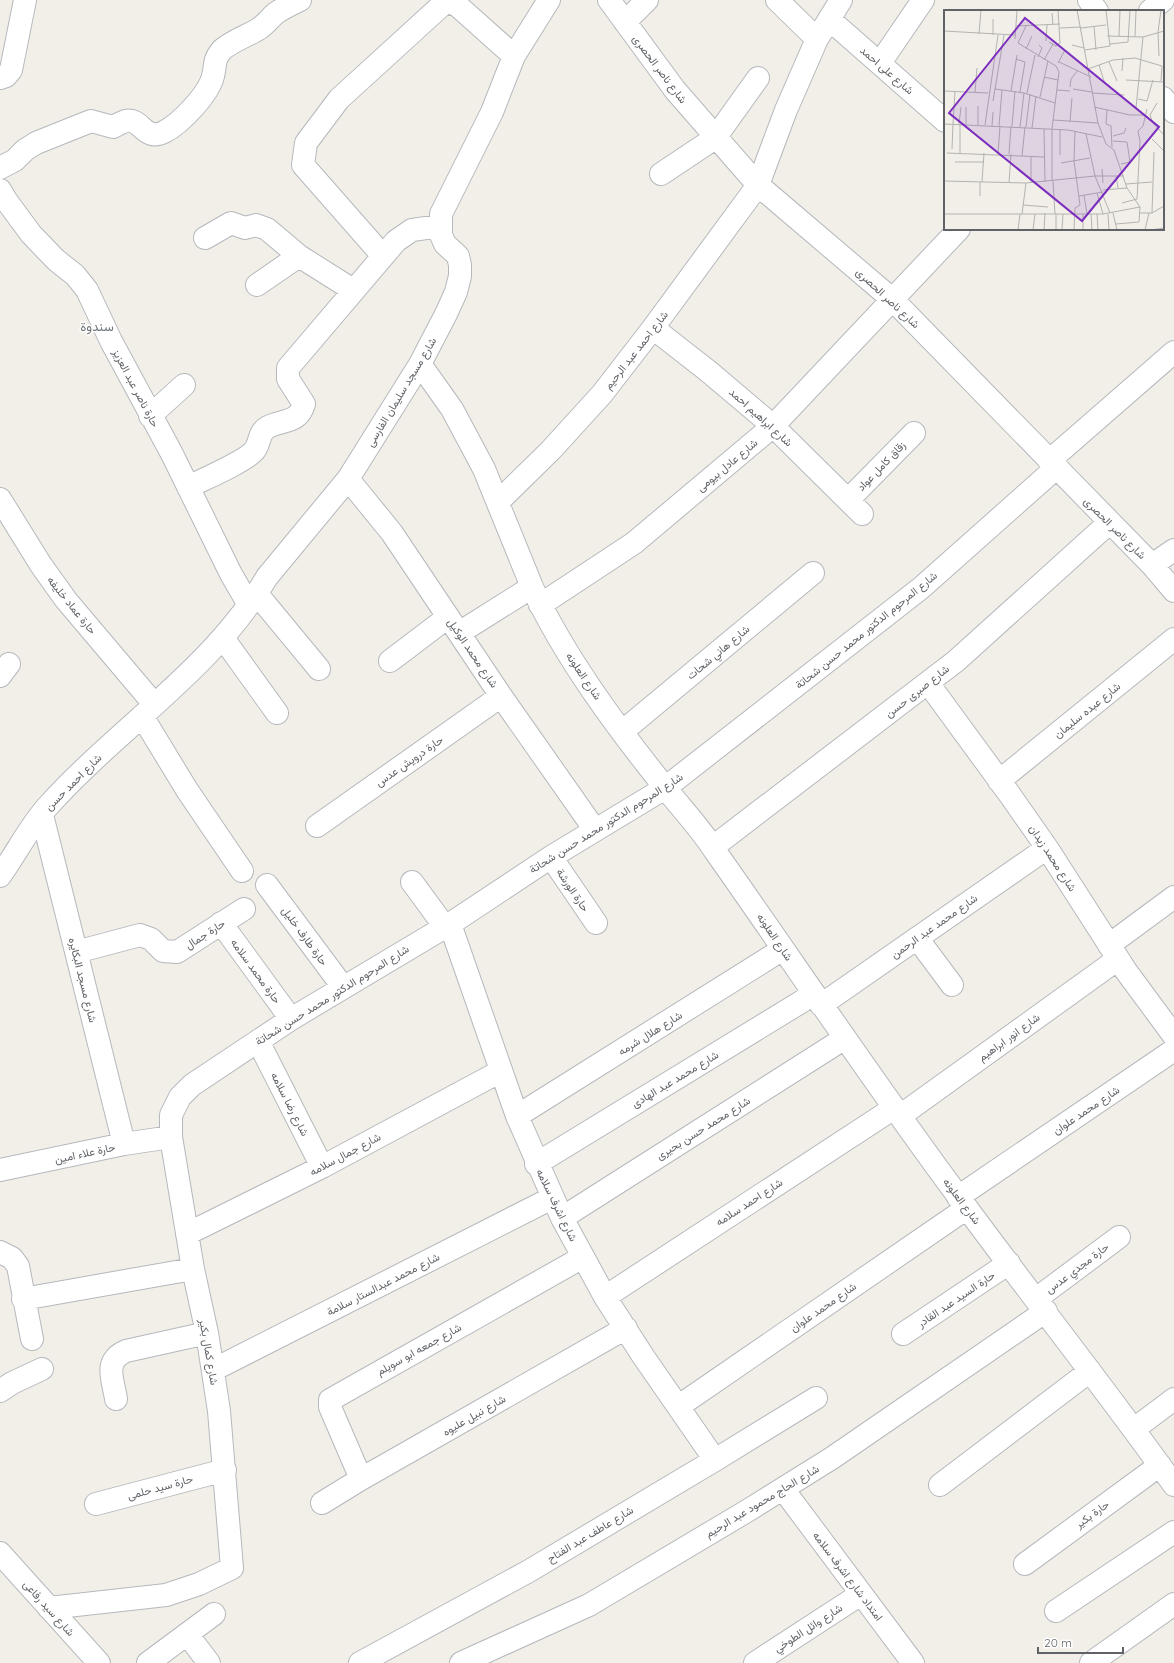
<svg xmlns="http://www.w3.org/2000/svg" width="1174" height="1663" viewBox="0 0 1174 1663" font-family="Quicksand,Vazirmatn,sans-serif">
<style>
.lines{fill:none;stroke-linecap:round;stroke-linejoin:round}
.minor-casing{stroke:#b5b8bc;stroke-width:24}
.minor{stroke:#fff;stroke-width:22}
.labels{text-anchor:middle;dominant-baseline:central;stroke-width:3;stroke-linejoin:round;paint-order:stroke}
.street-label{font-size:11px;fill:#5f6368;stroke:#fff}
.quarter-label{font-size:13px;fill:#70757a;stroke:#fff}
.inset-road{fill:none;stroke:#b3b3b1;stroke-width:1}
.view{fill:#7b2cbf;fill-opacity:0.15;stroke:#7b2cbf;stroke-width:2}
.inset-edge{fill:none;stroke:#5f6368;stroke-width:2}
</style>
<rect width="100%" height="100%" fill="#f1efe8"/>
<g class="lines">
<defs>
<path id="minor" d="M609 0 675 90 758 185 893 300 1152 565 1174 591
M777 0 817 39
M1089 0 1097 11
M1150 11 1163 0
M829 19 945 121
M625 22 647 0
M880 63 923 0
M0 78 6 76 11 70 25 0
M1163 98 1174 112
M0 168 15 160 25 150 36 143 91 121 113 127C117 125 122 122 126 121 141 117 144 142 164 132 180 124 209 94 213 76 216 65 213 61 221 51 229 42 250 35 260 28 266 24 270 18 276 13 283 8 292 4 300 0
M661 174 715 138 758 78
M0 190 6 200 31 234 56 260 75 275 87 290 111 341 172 454 231 574 249 605
M205 238 231 223 245 228 256 225 267 229 299 256 353 290
M383 256 303 165 306 143 339 99 442 5 450 2 458 6 514 56
M257 285 299 256
M653 328 708 371 773 426 862 514
M420 364 452 409 484 469 532 587C565 658 618 729 667 790 683 810 701 829 715 851 796 966 874 1083 958 1196 1029 1293 1104 1387 1174 1485
M150 416 184 385
M1049 461 1174 352
M348 479 392 533 501 696 595 830
M188 487C204 479 242 463 253 452 261 445 257 433 268 427 283 419 298 424 304 404L288 379V368L396 241 412 230 440 226
M0 499 41 565 66 600 154 704
M848 500 914 433
M498 502 551 450 602 394 653 328 758 185 786 110 817 39 841 0
M1152 565 1174 550
M257 594 319 669
M540 605 634 543 773 426 959 229
M459 633 532 587
M223 638 277 713
M390 661 448 617
M0 676 9 664
M928 683 1010 795 1047 848 1126 971 1174 1036
M142 716 187 790 242 871
M623 731 813 573
M999 781 1174 639
M42 815 124 1144
M317 826 501 696
M713 847 956 661 1110 522
M551 857 596 923
M0 876C16 854 29 827 48 806 117 729 214 668 267 577L348 479 420 364 446 314 456 292 460 276V265L458 256 445 244 441 235V214L492 112 514 56 549 0
M412 882 445 927
M267 885 343 987
M221 923 291 1019
M450 924 517 1116 562 1218 605 1297 643 1356 715 1460
M917 938 952 985
M1109 945 1174 897
M76 952 140 935 151 939 163 951 177 952 244 909
M821 1005 1047 848
M258 1041 322 1167
M517 1116 783 949
M900 1116 1118 959
M536 1164 814 994
M0 1170 124 1144 171 1137
M958 1197 1174 1050
M562 1218 845 1038
M187 1234 322 1167 501 1071
M0 1252 12 1258 18 1266 32 1339
M605 1297 894 1108
M23 1299 193 1269
M1036 1299 1119 1237
M903 1334 1009 1263
M213 1370 552 1198
M0 1391 12 1383 42 1369
M116 1399C113 1379 103 1361 126 1351L207 1333
M679 1406 967 1208
M1134 1429 1174 1399
M361 1479 330 1407V1400L583 1257
M940 1485 1090 1371
M783 1489 913 1663
M322 1503 361 1479 626 1328
M96 1504 225 1470
M0 1553 99 1663
M1025 1564 1160 1465
M49 1608 166 1595 199 1584 232 1568 219 1411 207 1333 193 1269 171 1137V1115L180 1097 192 1085 291 1019 450 924 551 857 665 788 921 588 1056 468
M1056 1611 1174 1532
M187 1634 209 1663
M148 1663 214 1614
M360 1663 529 1571 715 1460 816 1398
M461 1663 589 1605 747 1511 832 1458 1046 1311
M755 1663 861 1594
M1091 1663 1174 1604"/>
</defs>
<!-- minor casing -->
<use href="#minor" class="minor-casing"/>
<!-- minor -->
<use href="#minor" class="minor"/>
</g>
<g class="labels">
<!-- street labels -->
<g class="street-label">
<text transform="translate(660 69) rotate(53)">شارع ناصر الحصرى</text>
<text transform="translate(887 70) rotate(41)">شارع على احمد</text>
<text transform="translate(888 298) rotate(43)">شارع ناصر الحصرى</text>
<text transform="translate(636 350) rotate(-52)">شارع احمد عبد الرحيم</text>
<text transform="translate(136 388) rotate(62)">حارة ناصر عبد العزيز</text>
<text transform="translate(401 392) rotate(-59)">شارع مسجد سليمان الفارسى</text>
<text transform="translate(761 417) rotate(42)">شارع ابراهيم احمد</text>
<text transform="translate(727 465) rotate(-40)">شارع عادل بيومى</text>
<text transform="translate(881 466) rotate(-46)">زقاق كامل عواد</text>
<text transform="translate(1115 528) rotate(45)">شارع ناصر الحصرى</text>
<text transform="translate(72 605) rotate(51)">حارة عماد خليفه</text>
<text transform="translate(866 630) rotate(-39)">شارع المرحوم الدكتور محمد حسن شحاتة</text>
<text transform="translate(718 652) rotate(-40)">شارع هاني شحات</text>
<text transform="translate(473 653) rotate(56)">شارع محمد الوكيل</text>
<text transform="translate(584 676) rotate(56)">شارع العلونه</text>
<text transform="translate(917 691) rotate(-38)">شارع صبرى حسن</text>
<text transform="translate(1087 710) rotate(-39)">شارع عبده سليمان</text>
<text transform="translate(409 761) rotate(-35)">حارة درويش عدس</text>
<text transform="translate(73 782) rotate(-45)">شارع احمد حسن</text>
<text transform="translate(606 823) rotate(-32)">شارع المرحوم الدكتور محمد حسن شحاتة</text>
<text transform="translate(1053 858) rotate(57)">شارع محمد زيدان</text>
<text transform="translate(573 890) rotate(56)">حارة الورشة</text>
<text transform="translate(934 926) rotate(-35)">شارع محمد عبد الرحمن</text>
<text transform="translate(205 934) rotate(-33)">حارة جمال</text>
<text transform="translate(305 936) rotate(54)">حارة طارف خليل</text>
<text transform="translate(775 937) rotate(56)">شارع العلونه</text>
<text transform="translate(256 971) rotate(54)">حارة محمد سلامه</text>
<text transform="translate(83 980) rotate(76)">شارع مسجد البكايره</text>
<text transform="translate(332 995) rotate(-32)">شارع المرحوم الدكتور محمد حسن شحاتة</text>
<text transform="translate(650 1033) rotate(-32)">شارع هلال شرمه</text>
<text transform="translate(1009 1037) rotate(-36)">شارع انور ابراهيم</text>
<text transform="translate(675 1079) rotate(-31)">شارع محمد عبد الهادى</text>
<text transform="translate(290 1104) rotate(63)">شارع رضا سلامه</text>
<text transform="translate(1086 1110) rotate(-34)">شارع محمد علوان</text>
<text transform="translate(703 1128) rotate(-32)">شارع محمد حسن بحيرى</text>
<text transform="translate(85 1153) rotate(-12)">حارة علاء امين</text>
<text transform="translate(345 1154) rotate(-28)">شارع جمال سلامه</text>
<text transform="translate(962 1201) rotate(53)">شارع العلونه</text>
<text transform="translate(749 1202) rotate(-33)">شارع احمد سلامه</text>
<text transform="translate(557 1205) rotate(64)">شارع اشرف سلامه</text>
<text transform="translate(1077 1268) rotate(-37)">حارة مجدي عدس</text>
<text transform="translate(383 1284) rotate(-27)">شارع محمد عبدالستار سلامة</text>
<text transform="translate(956 1299) rotate(-34)">حارة السيد عبد القادر</text>
<text transform="translate(823 1307) rotate(-35)">شارع محمد علوان</text>
<text transform="translate(419 1349) rotate(-29)">شارع جمعه ابو سويلم</text>
<text transform="translate(209 1352) rotate(80)">شارع كمال بكير</text>
<text transform="translate(474 1415) rotate(-30)">شارع نبيل عليوه</text>
<text transform="translate(160 1487) rotate(-15)">حارة سيد حلمى</text>
<text transform="translate(762 1501) rotate(-31)">شارع الحاج محمود عبد الرحيم</text>
<text transform="translate(1092 1514) rotate(-36)">حارة بكير</text>
<text transform="translate(590 1534) rotate(-31)">شارع عاطف عبد الفتاح</text>
<text transform="translate(848 1576) rotate(53)">امتداد شارع اشرف سلامه</text>
<text transform="translate(49 1608) rotate(48)">شارع سيد رفاعى</text>
<text transform="translate(808 1628) rotate(-33)">شارع وائل الطوخي</text>
</g>
<!-- quarter labels -->
<g class="quarter-label">
<text x="97" y="326">سندوة</text>
</g>
</g>
<!-- overview -->
<g transform="translate(944 10)">
<rect width="220" height="220" fill="#f1efe8"/>
<path class="inset-road" d="M133 0 154 113 162 134 170 140 183 178 196 197 195 212 172 214M108 3 109 15M72 16 116 14M82 16 74 33 112 56M150 16 152 40M116 18 137 17M137 18 162 15M0 21 71 25M35 24 37 0M49 25V9M163 26 199 27 220 21M175 26 176 0M191 27 192 0M71 29 73 0M102 31 103 15M105 32 112 36 116 33 114 0M166 34 184 32 186 0M128 35 140 38M82 39 88 26M141 40 166 36 162 0M215 46 214 22 217 0M94 47 98 38 95 35M72 49 81 52 76 82M100 50 109 34M115 52 147 67M165 52 173 71M114 53 121 40M155 55 161 74M144 59 169 50 191 48 218 56 217 71M178 61 179 48M100 67 114 70M182 70 220 72M126 77 127 69 133 61M51 79 80 83 111 93M129 79 148 82M113 80 126 81M0 81 44 83M67 81 73 45M31 82 33 58M83 83 91 45M148 83 180 85M96 87 104 51M194 89 203 91 209 70M49 91 60 25M213 93 206 105 209 113 220 125M150 97 186 105H201M192 98 199 27M163 100 162 114 167 116 168 137M109 110 154 113M126 112 128 88M0 114 124 120 158 127M9 114 11 81M15 114 17 97M22 115V97M34 115V96M41 115 54 25M48 116 49 102M55 116 58 80M68 116 71 81M76 117 80 83M82 117 86 84M88 118 92 86M100 119 101 172M116 119V145M142 124 151 166 166 203M169 126 180 123 182 118M208 129 220 141M169 131 183 132 186 152 177 154M8 139 9 114M3 143 100 147M16 143V114M54 144 56 116M65 144 67 116M78 146 81 117M87 146V173M11 152H40M117 153 146 148M158 159 159 173M172 166 174 178M0 171 82 173 151 166H180M108 171V119L115 62 112 56M109 171 111 204M38 172 40 143M65 173 67 144M182 174 208 172M159 180 183 178M153 183 159 204M140 185 143 204M36 186V172M135 186 159 182M178 193 193 189 196 131 194 121 199 116 203 99M79 195 104 197M169 203 173 220M196 203H208L220 196M208 203 210 142M0 204H159L196 197M78 204 82 173M139 204V220M147 204 148 220M153 204 154 220M164 204 165 220M74 220 76 204M89 220 91 204M100 220 101 203M112 220V204M118 220 119 204M130 220 131 198 136 195 130 151 131 121M201 220 205 203M206 220 220 218"/>
<path class="view" d="M81 8 215 117 138 211 5 103Z"/>
<rect width="220" height="220" class="inset-edge"/>
</g>
<!-- scale -->
<path d="M1038 1647v6h85v-6" fill="none" stroke="#5f6368" stroke-width="2"/>
<text x="1044" y="1647" font-size="12" fill="#5f6368" stroke="#ffffff" stroke-width="3" paint-order="stroke">20 m</text>
</svg>
